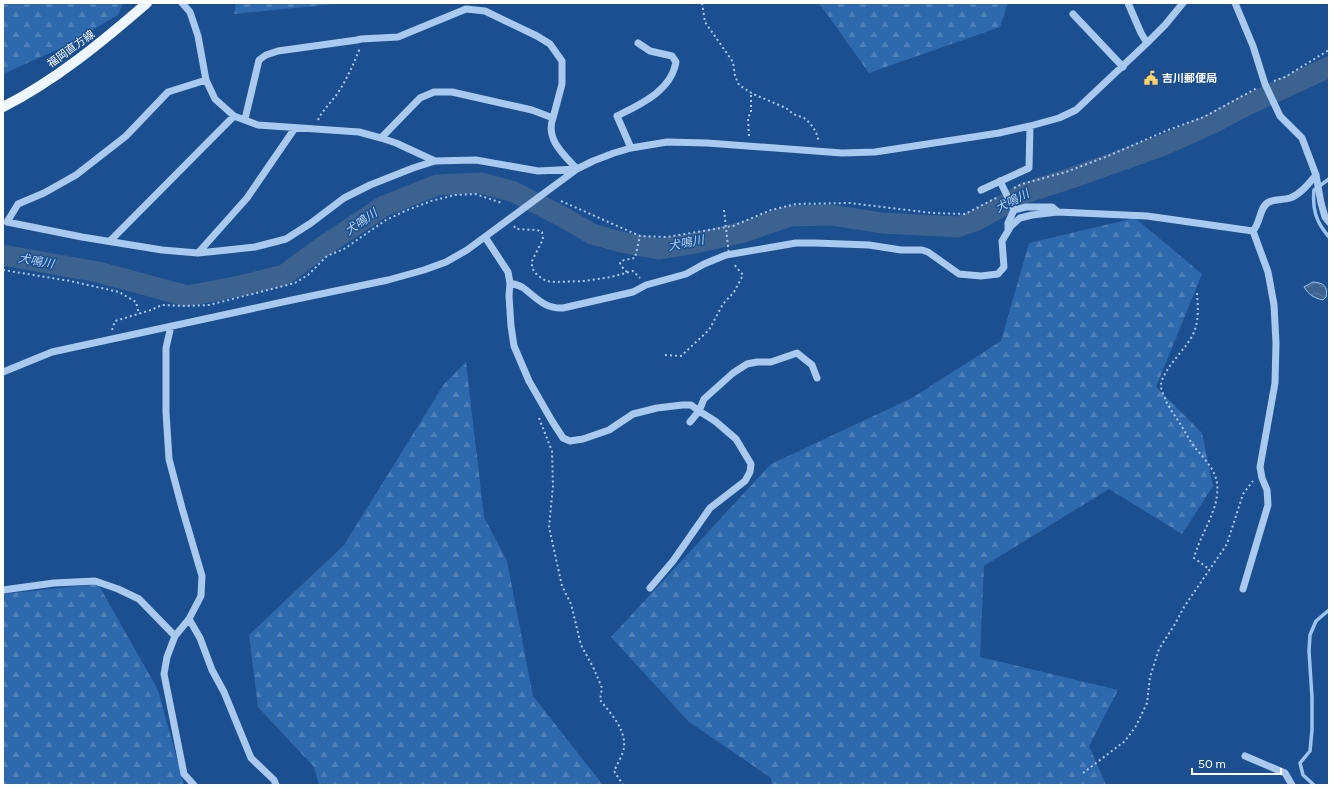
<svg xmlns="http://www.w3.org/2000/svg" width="1332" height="788" viewBox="0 0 1332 788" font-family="Figtree,'Noto Sans JP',sans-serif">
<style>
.forest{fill:url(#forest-firs)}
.water{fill:url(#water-waves);stroke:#9cc4f0}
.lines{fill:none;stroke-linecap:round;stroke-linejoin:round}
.stream{stroke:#9cc4f0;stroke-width:3.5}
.river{stroke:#3c6290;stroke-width:21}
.path{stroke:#a9c9ee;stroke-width:2;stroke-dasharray:2 3;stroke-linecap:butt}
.minor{stroke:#a9c9ee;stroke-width:7}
.major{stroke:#f0f6ff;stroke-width:10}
.path-bridge{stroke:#a9c9ee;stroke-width:2;stroke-dasharray:2 3;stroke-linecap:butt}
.minor-bridge{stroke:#a9c9ee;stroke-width:7}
.labels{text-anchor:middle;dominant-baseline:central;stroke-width:3;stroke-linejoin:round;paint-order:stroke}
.street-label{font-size:11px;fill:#fff;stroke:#1b4f8f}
.poi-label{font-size:11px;font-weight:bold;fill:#fff;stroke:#1b4f8f;text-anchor:start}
.water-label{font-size:12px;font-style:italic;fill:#b5d3f5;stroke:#1b4f8f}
</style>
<defs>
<pattern id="forest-firs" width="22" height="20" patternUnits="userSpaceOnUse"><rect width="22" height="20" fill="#2e69ad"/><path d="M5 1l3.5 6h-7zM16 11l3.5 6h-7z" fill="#4d80b9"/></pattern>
<pattern id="water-waves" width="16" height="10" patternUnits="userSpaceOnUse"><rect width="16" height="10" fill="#3c6290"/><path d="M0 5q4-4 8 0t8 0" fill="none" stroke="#597aa1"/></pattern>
</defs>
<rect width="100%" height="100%" fill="#1b4f8f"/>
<!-- forest -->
<path class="forest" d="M3 3H123L118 15 61 48 3 74Z
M236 3H346L234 14Z
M819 3H1008L1000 27 869 73Z
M1135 218 1202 274 1156 387 1202 433 1213 486 1182 534 1109 489 984 566 980 657 1118 690 1089 746 1106 785H772L771 778 689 722 611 637 771 464 912 398 1001 341 1029 243Z
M466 362 484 517 507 561 533 696 603 785H319L314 767 258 707 249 635 344 545 444 384Z
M98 584 158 690 184 785H3V594Z"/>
<!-- water -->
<path class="water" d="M1313 282C1324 283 1328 286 1326 297L1323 300C1314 298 1309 295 1304 287Z"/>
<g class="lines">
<!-- stream -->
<path class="stream" d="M1329 179 1314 190C1312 209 1316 222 1329 237
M1314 785 1303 775 1300 763 1310 751 1312 730V697L1309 651 1310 635 1316 621 1329 610"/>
<!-- river -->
<path class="river" d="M3 256H8L98 272 187 296 240 286 284 275 322 247 384 206 437 185 481 183 514 192 563 217 592 234 621 242 659 249 695 243 744 232 790 216 831 215 882 223 958 227 977 220 1025 193 1071 178 1164 145 1213 123 1245 106 1329 67"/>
<!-- path -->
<path class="path" d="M702 3 705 22 733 62 735 76 739 85 753 94 786 108 793 114 804 118 810 123 816 132 819 142
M1274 81 1285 77 1329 50
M318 120C323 109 333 101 339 91 348 77 354 63 360 48
M749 136 748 117 751 113V93
M1014 188 1022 184 1066 172 1108 156 1168 130 1204 117 1257 88
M561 201 640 236 667 237 733 226 771 210 796 204 850 203 932 213 965 214 998 197
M514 226 516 229 537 230 542 232 543 239 532 261V268L537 275 546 281 556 282 584 281 611 277 633 271 640 278
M3 270 70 281 119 292 136 302 139 314
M627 272 622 267 620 263 624 260 635 258 640 236
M1197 293C1198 306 1199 320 1194 332 1188 348 1161 370 1161 386 1161 391 1165 397 1166 401 1170 410 1177 418 1182 427 1186 433 1189 439 1193 445 1206 462 1220 472 1217 495 1215 515 1199 538 1194 558L1209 569
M112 330 115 321 151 310 162 305 186 306 209 305 295 283 308 275 327 256 344 249 386 220 405 211 431 201 455 195 475 194 502 203
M665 355 681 356 709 330 723 304 734 292 743 275 733 263
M539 418 552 451 553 486 549 527 562 586 571 604 581 645 594 669 602 688 600 700C611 714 626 729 624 748 623 754 617 765 614 771L623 785
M1083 773 1125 741 1136 726 1147 703 1150 677 1159 649 1175 624 1184 607 1227 544 1243 494 1253 481"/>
<!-- minor -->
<path class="minor" d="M182 3 190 12 198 36 206 80 215 99 234 116 258 125 359 132 381 138 396 143 435 161
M1128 3 1141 33 1147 43
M1235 3 1253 46 1265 84 1280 116 1302 138 1316 175 1321 203 1325 217 1329 222
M1073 14 1123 67
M206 80 168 92 126 136 76 175 44 193 18 204 7 222 82 237 162 250 198 253 218 251 255 247 286 239 311 223 344 198 370 185 413 168 435 161 476 160 538 171 577 169
M245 119 259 60 266 55 278 51 357 40 361 39 398 37 466 9 485 11 537 36 550 44 562 61V84L553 118
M381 138 420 98 434 92H452L532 110 553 118C545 139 564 155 577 169
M631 148 617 116C641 104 671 91 676 62L672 56 650 51 638 43
M981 190 1029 168 1030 126
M1008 230V223L1014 210 1026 207H1052L1058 212
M1253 231C1261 222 1259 207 1269 202 1275 199 1284 200 1290 198 1301 194 1309 183 1316 175
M485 237 508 272 510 283 509 296 511 326 514 346 529 381 552 421 563 438 570 441 583 439 609 430 633 414 657 408 682 405H691L699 411 690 422
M110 241 234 116
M198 253 247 198 295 128
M510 283C514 284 518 285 522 287 536 297 544 309 563 308L633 292 646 285 686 274 704 264 726 255 796 243H815L869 245 901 250H922L928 252 959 274 981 276 998 274 1004 267 1002 241 1011 226 1020 218 1032 215 1058 212 1147 216 1253 231
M171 326 166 348V412L169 459 182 508 202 576 201 596 189 619 175 636 167 657 164 674 184 774 194 785
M3 372 52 352 292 300 388 280 424 270 446 262 467 250 577 169 593 161 614 153 631 148 667 142 707 143 842 153 875 152 999 133 1030 126 1059 118 1076 110 1147 43 1165 25 1183 3
M650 588 673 561 710 508 745 481 750 472 751 464 736 439 715 421 699 411 704 399 733 373 747 364 757 362H771L797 353 812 365 817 378
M1243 589 1268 505 1267 490 1262 478 1260 467 1275 383 1276 343 1274 305 1268 272 1253 231
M3 590 54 583 95 581 118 589 139 599 175 636
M189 619 200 638 212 670 224 692 251 758 274 780 276 785
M1245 756 1285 773 1292 785"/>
<!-- major -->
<path class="major" d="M3 107C56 80 102 42 147 3"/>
<!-- path-bridge -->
<path class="path-bridge" d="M724 210 729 255"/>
<!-- minor-bridge -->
<path class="minor-bridge" d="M1000 181 1014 210"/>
</g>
<!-- icons -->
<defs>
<symbol id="civic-bare" viewBox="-9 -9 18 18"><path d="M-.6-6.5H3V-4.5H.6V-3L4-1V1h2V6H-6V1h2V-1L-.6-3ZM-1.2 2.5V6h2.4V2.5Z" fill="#ffd166" stroke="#1b4f8f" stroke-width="2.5" paint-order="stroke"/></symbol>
</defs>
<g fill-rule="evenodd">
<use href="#civic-bare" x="1141" y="68" width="20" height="20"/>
</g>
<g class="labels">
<!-- street labels -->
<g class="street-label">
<text transform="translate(71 49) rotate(-36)">福岡直方線</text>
</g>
<!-- poi labels -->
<g class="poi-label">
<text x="1162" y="78">吉川郵便局</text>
</g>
<!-- water labels -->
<g class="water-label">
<text transform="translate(1012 201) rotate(-27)">犬鳴川</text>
<text transform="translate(361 222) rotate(-35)">犬鳴川</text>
<text transform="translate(686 243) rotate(-11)">犬鳴川</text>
<text transform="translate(36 261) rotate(10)">犬鳴川</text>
</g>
</g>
<!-- border -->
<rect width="1332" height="788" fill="none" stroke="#ffffff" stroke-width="8"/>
<!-- scale -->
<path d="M1192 768v6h89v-6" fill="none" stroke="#ffffff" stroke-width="2"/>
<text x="1198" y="768" font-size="12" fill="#ffffff" stroke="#1b4f8f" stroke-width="3" paint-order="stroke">50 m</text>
</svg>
